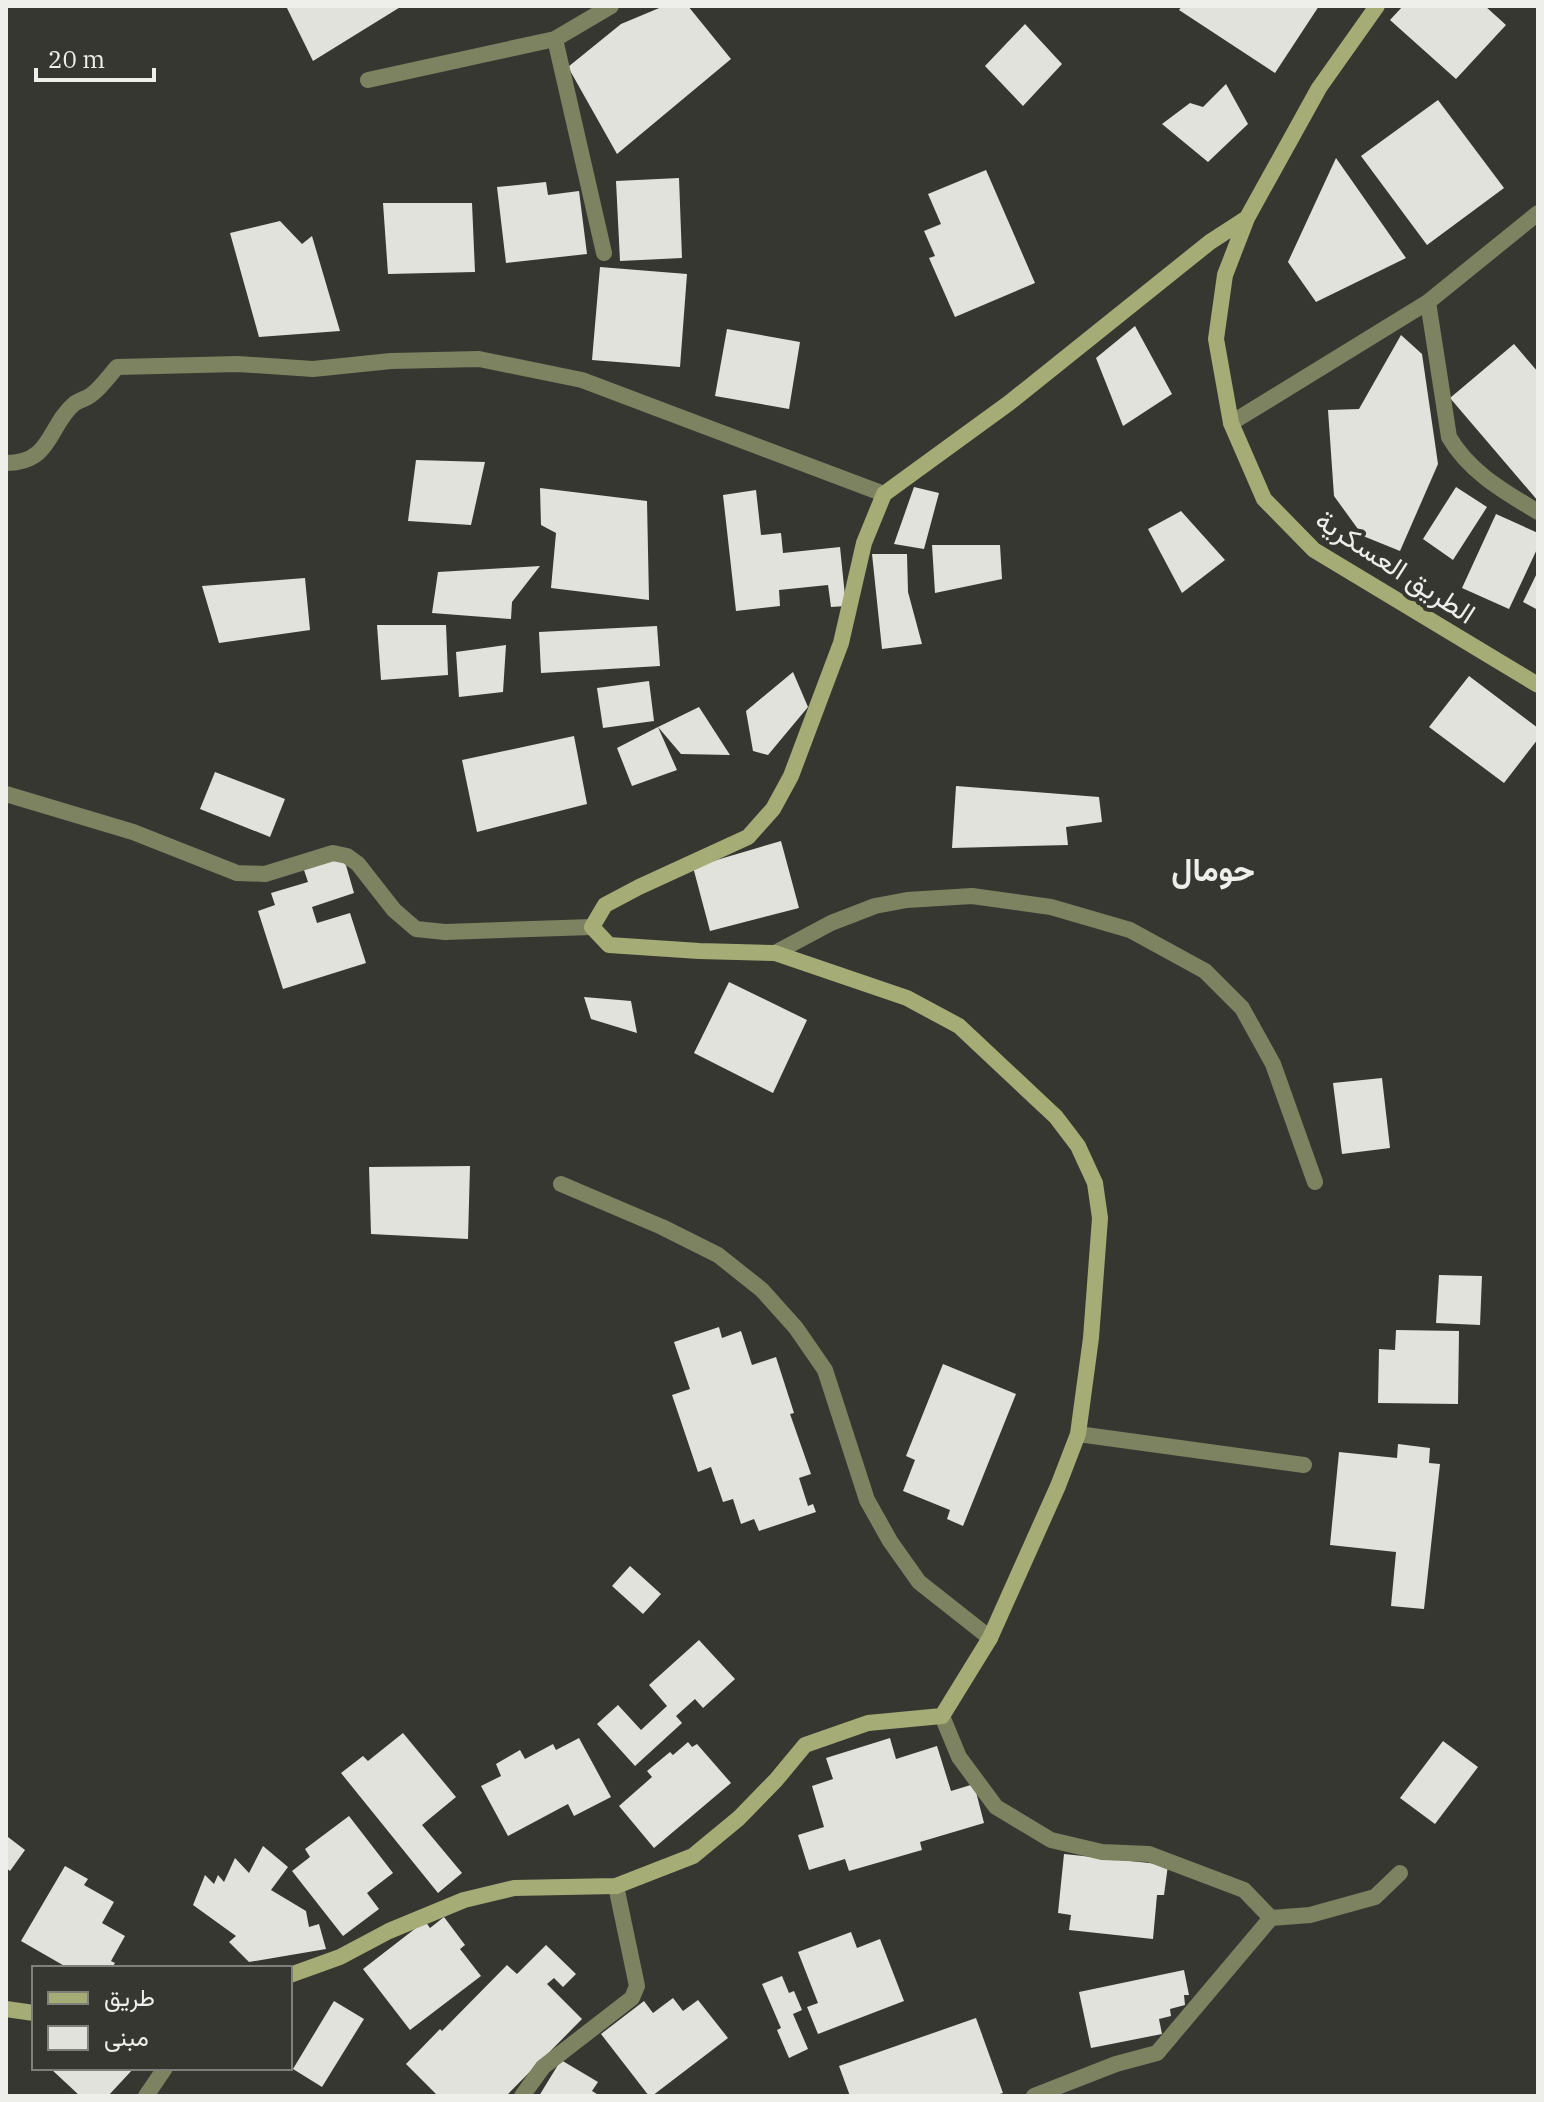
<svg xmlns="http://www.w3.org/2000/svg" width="1544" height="2102" viewBox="0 0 1544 2102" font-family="'IBM Plex Serif',Vazirmatn,serif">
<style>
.building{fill:#e1e2db}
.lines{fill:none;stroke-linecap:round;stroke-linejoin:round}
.street{stroke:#7d8260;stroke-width:16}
.secondary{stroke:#a6ac76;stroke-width:16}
.labels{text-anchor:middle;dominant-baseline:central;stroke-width:8;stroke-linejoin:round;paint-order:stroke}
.street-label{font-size:28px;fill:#eeeeeb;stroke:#363731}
.quarter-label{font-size:32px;font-weight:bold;fill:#eeeeeb;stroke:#363731}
</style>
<rect width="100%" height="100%" fill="#363731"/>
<!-- building -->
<path class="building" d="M286 6H402L313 61Z
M664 6H688L731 59 617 154 568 67 621 24Z
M1182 6H1319L1275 73 1179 10Z
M1403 6H1485L1506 25 1456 79 1390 20Z
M1025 24 1062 64 1023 106 985 66Z
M1226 84 1248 124 1208 162 1162 124 1190 103 1203 107Z
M1438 100 1504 188 1427 245 1361 156Z
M1336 158 1406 258 1316 302 1288 262Z
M986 170 1035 283 955 317 929 258 935 256 924 231 941 224 928 194Z
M679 178 682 258 620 261 616 181Z
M546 182 548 195 579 191 587 254 506 263 497 187Z
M383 203H472L475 272 388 274Z
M280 221 302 244 312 236 340 331 259 337 230 233Z
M600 267 687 274 680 367 592 360Z
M1135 326 1172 394 1123 426 1096 358Z
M727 329 800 342 789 409 715 396Z
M1401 335 1422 354 1438 464 1400 551 1363 536 1334 496 1328 410 1359 409Z
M1514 344 1538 372V501L1450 398Z
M416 460 485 462 471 525 408 521Z
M914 487 939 493 924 549 894 544Z
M1456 487 1487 507 1453 560 1423 539Z
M540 488 647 501 649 600 551 588 556 533 541 525Z
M756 490 761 535 781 533 783 553 840 547 846 606 831 607 828 585 779 590 780 606 736 611 723 495Z
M1181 511 1225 560 1182 593 1148 529Z
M1496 514 1538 533V547L1509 609 1462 588Z
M932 545H1000L1002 579 935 593Z
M872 554H907L908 592 922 644 882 649Z
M540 566 512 602 511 619 432 613 438 572Z
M1538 571V610L1523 602Z
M305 578 310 630 219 643 202 586Z
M377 625H446L448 675 381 680Z
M657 626 660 666 541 673 539 632Z
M506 645 503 692 459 697 456 652Z
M793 672 808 707 768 755 753 751 746 711Z
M1469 676 1538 728V739L1504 783 1429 727Z
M649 681 654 721 603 728 597 688Z
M699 707 730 755 681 754 658 727 677 770 632 786 617 748 658 727Z
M574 736 587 804 477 832 462 760Z
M215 772 285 799 270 837 200 809Z
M956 786 1099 797 1102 822 1066 827 1068 845 952 848Z
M781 841 799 908 710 931 693 867Z
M343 855 354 893 312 907 317 923 350 913 366 963 283 989 258 911 275 905 271 893 308 882 303 867Z
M729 982 807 1020 773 1093 694 1053Z
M584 997 631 1001 637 1033 591 1019Z
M1382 1078 1390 1148 1342 1154 1333 1083Z
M470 1166 468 1239 371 1234 369 1167Z
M1439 1275 1482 1276 1480 1325 1436 1323Z
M719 1327 722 1338 741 1331 752 1365 776 1357 794 1413 790 1414 811 1474 799 1478 808 1506 813 1504 816 1512 759 1531 754 1519 741 1524 733 1499 723 1502 711 1467 698 1472 672 1395 690 1389 674 1342Z
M1396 1330 1459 1331 1458 1404 1378 1403 1379 1349 1395 1350Z
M943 1364 1016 1394 963 1526 947 1519 950 1510 903 1491 915 1460 906 1456Z
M1398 1444 1430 1448 1429 1463 1440 1464 1424 1609 1391 1606 1396 1552 1330 1545 1339 1452 1397 1458Z
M630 1566 661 1594 643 1614 612 1586Z
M699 1640 735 1679 703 1708 695 1699 676 1716 682 1723 635 1766 597 1724 618 1705 641 1730 667 1706 649 1685Z
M403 1733 456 1797 422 1825 462 1873 438 1893 341 1773 363 1756 368 1761Z
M579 1738 611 1797 574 1816 568 1804 508 1836 481 1786 501 1776 496 1764 520 1750 525 1759 553 1744 556 1750Z
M890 1738 896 1759 937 1746 951 1791 974 1784 984 1823 920 1842 922 1850 849 1871 845 1859 809 1870 798 1835 824 1827 812 1786 833 1779 826 1758Z
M1443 1741 1478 1767 1435 1824 1400 1798Z
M688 1742 692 1747 697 1744 731 1783 654 1848 619 1806 652 1777 647 1771 670 1752 673 1755Z
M349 1816 393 1873 367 1893 379 1909 343 1936 292 1871 310 1857 305 1849Z
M8 1837 25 1850 10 1871 6 1868V1840Z
M263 1846 288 1867 271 1890 306 1911 309 1927 319 1924 326 1949 249 1962 229 1942 236 1936 193 1905 205 1875 214 1884 218 1875 224 1882 235 1858 249 1873Z
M1064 1854 1168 1865 1164 1895H1157L1153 1939 1069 1930 1071 1915 1058 1913Z
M65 1866 88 1879 84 1885 114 1902 102 1923 125 1936 111 1961 115 1963 112 1968H68L21 1941Z
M444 1917 465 1945 460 1949 481 1976 410 2030 363 1969 425 1921 430 1928Z
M851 1932 857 1948 880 1939 904 2001 818 2034 807 2007 818 2003 798 1952Z
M546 1945 576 1974 563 1987 554 1978 547 1984 582 2019 506 2096H438L406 2064 440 2029 442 2031 507 1965 517 1974Z
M1184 1970 1189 1995H1184L1185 2005 1170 2009 1171 2016 1159 2019 1162 2034 1091 2048 1079 1992Z
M782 1976 789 1993 794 1991 802 2010 793 2014 808 2049 789 2058 777 2030 781 2028 762 1984Z
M673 1998 683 2011 698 2000 728 2038 652 2096H649L601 2034 644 2001 653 2013Z
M334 2001 364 2019 322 2087 293 2069Z
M976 2018 1003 2093 993 2096H850L839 2066Z
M561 2060 598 2082 592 2091 600 2096H539Z
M50 2068H134L108 2096H80Z"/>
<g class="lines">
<!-- street -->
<path class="street" d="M555 39 604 253
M368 80 555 39 611 6
M1428 302 1538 213
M1231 423 1428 302 1449 437C1469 472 1505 492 1538 512
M6 463C52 463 48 426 74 404 79 400 86 399 91 395 101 388 109 376 117 367L238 364 313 369 391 361 479 359 582 380 884 494
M6 794 133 832 237 873 265 874 333 853 347 856 358 864 394 910 416 929 445 932 592 927
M775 953 831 923 875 906 907 900 972 896 1051 907 1130 930 1205 971 1242 1008 1273 1064 1315 1182
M561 1184 662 1227 718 1255 762 1290 796 1328 825 1370 867 1500 890 1541 919 1582 990 1638
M1078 1434 1304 1465
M942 1716 959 1757 996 1807 1051 1840 1102 1852 1149 1854 1244 1890 1271 1918 1310 1915 1375 1897 1400 1873
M146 2096 165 2068
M522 2096 543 2067 632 1998 637 1986 616 1886
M1034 2096 1116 2064 1157 2053 1271 1918"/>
<!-- secondary -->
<path class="secondary" d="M1377 6 1319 88 1247 218 1225 275 1216 339 1231 423 1264 499 1314 550 1538 685
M290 1975 340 1957 389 1931 464 1900 514 1888 616 1886 693 1856 739 1818 776 1780 805 1745 868 1723 942 1716 990 1638 1058 1486 1078 1434 1091 1338 1100 1218 1095 1183 1078 1146 1056 1117 959 1026 907 998 775 953 699 951 609 945 592 927 605 905 639 887 748 837 773 809 791 776 841 643 864 543 884 494 1009 403 1210 242 1247 218
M6 2009 34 2013"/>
</g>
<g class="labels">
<!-- street labels -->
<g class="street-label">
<text transform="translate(1396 566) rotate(33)">الطريق العسكرية</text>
</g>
<!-- quarter labels -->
<g class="quarter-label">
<text x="1213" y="869">حومال</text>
</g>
</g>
<!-- border -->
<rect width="1544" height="2102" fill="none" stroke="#eeeeeb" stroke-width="16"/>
<!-- legend -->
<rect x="32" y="1966" width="260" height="104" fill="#363731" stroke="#80807b" stroke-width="2"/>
<rect x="48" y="1992" width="40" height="12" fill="#a6ac76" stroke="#80807b" stroke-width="2"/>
<text x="104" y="2006" font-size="24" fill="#eeeeeb">طريق</text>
<rect x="48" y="2026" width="40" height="24" fill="#e1e2db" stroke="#80807b" stroke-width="2"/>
<text x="104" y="2046" font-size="24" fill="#eeeeeb">مبنى</text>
<!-- scale -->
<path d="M36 68v12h118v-12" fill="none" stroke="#eeeeeb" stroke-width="4"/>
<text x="48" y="68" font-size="24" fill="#eeeeeb" stroke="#363731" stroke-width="6" paint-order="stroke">20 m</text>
</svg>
